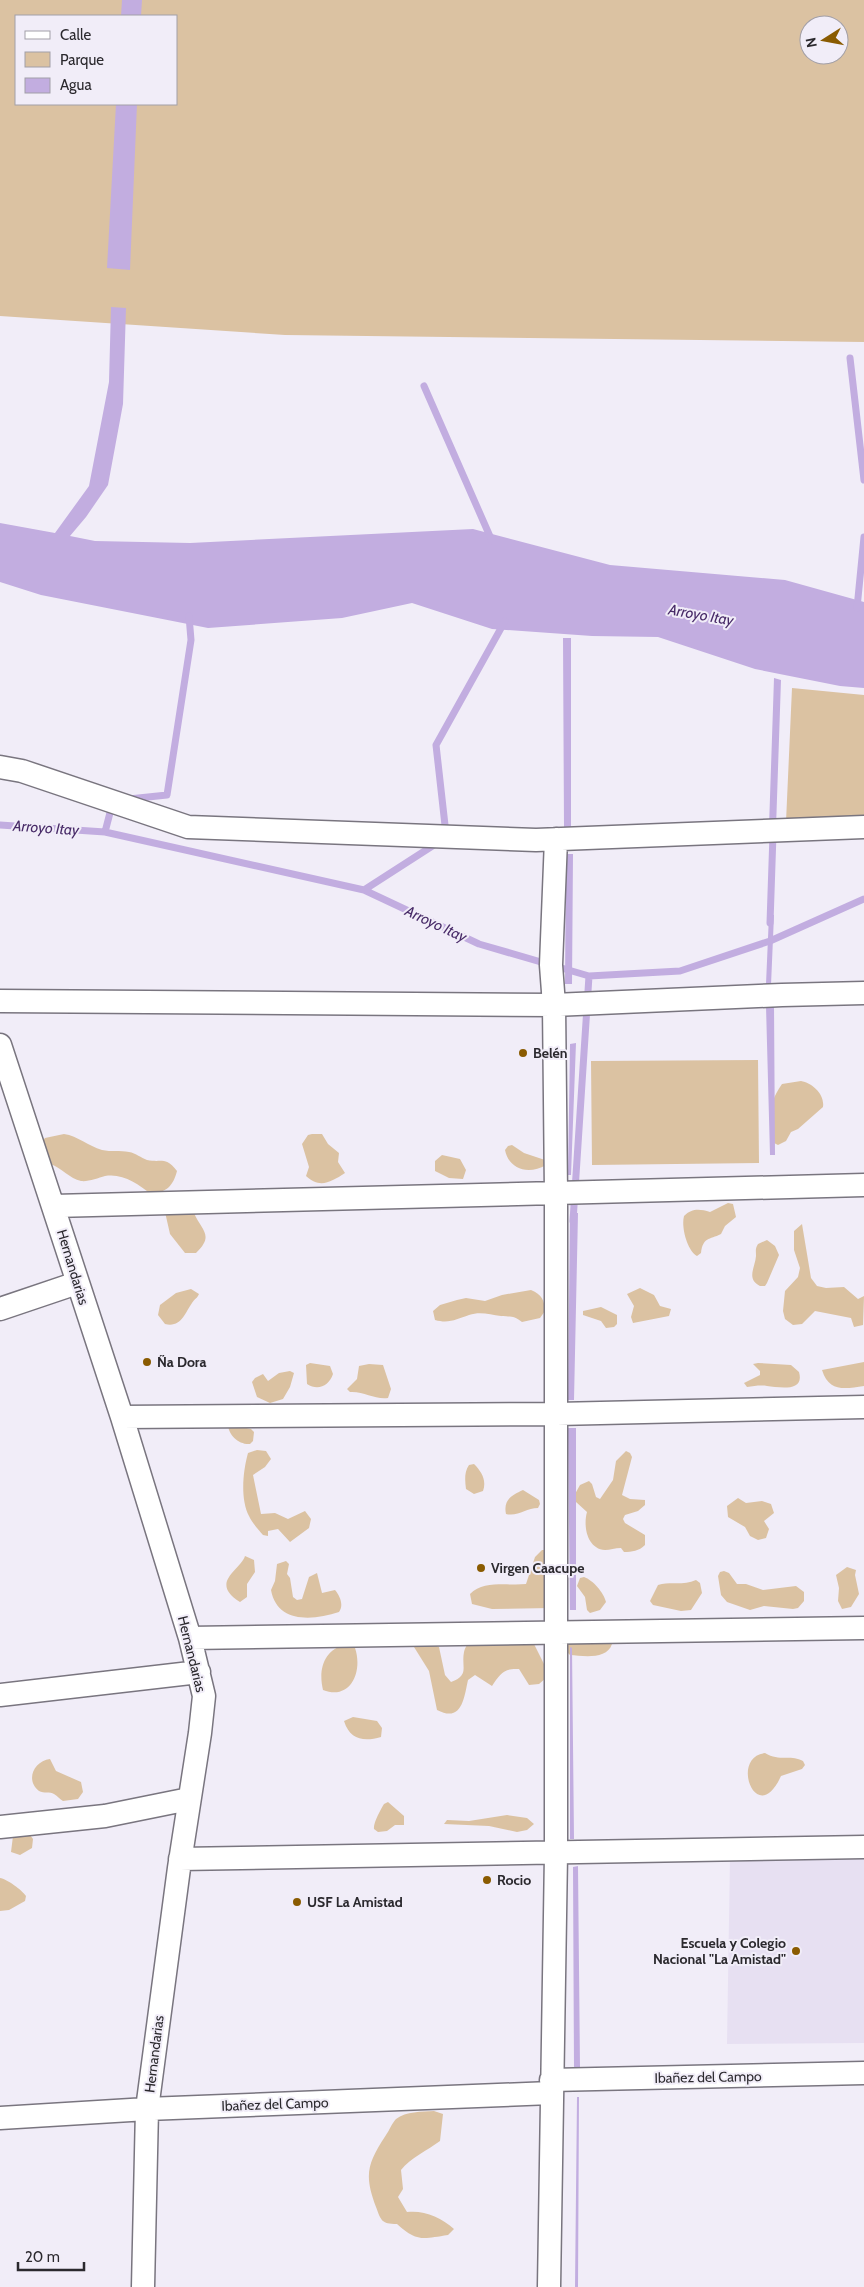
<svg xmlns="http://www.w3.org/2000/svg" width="864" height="2287" viewBox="0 0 864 2287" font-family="Cabin,sans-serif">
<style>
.built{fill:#e7e0f2}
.green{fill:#dbc2a2;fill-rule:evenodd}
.water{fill:#c2ade0}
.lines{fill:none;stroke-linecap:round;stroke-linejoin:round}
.stream{stroke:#c2ade0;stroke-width:7}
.minor-casing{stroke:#79757f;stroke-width:25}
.minor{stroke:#fff;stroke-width:22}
.poi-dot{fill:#8a5b01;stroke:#f1edf8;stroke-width:2}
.labels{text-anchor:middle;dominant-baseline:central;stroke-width:4;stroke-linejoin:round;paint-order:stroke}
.poi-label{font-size:14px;font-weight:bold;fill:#2b292e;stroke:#f1edf8;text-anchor:start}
.street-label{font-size:14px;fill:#2b292e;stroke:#f1edf8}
.water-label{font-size:15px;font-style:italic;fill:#482b68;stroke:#f1edf8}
</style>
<rect width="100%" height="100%" fill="#f1edf8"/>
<!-- built -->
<path class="built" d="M864 1856V2043L727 2044 730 1859Z"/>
<!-- green -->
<path class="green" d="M0 0H864V342L285 335 0 316ZM16 16H176V104H16ZM809 25H839V55H809Z
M792 688 864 695V821L786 822Z
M758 1060 759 1163 592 1165 591 1061Z
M801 1081C812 1083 825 1094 823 1107L798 1129 791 1132 786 1141 778 1145 774 1143C767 1120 768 1104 782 1084Z
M64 1134C78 1136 88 1146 102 1150 111 1152 120 1150 129 1152 136 1153 141 1158 147 1160 162 1163 165 1156 177 1171 173 1186 167 1192 151 1194 138 1184 123 1173 105 1176 98 1178 88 1182 81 1181 70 1179 61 1167 50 1164L39 1145 45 1138Z
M312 1134H322L328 1144 339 1153 338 1162 345 1173C331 1182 320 1189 306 1176L309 1167 302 1144 308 1135Z
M512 1145 524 1153 545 1160 546 1165C529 1175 509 1170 505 1150L508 1146Z
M442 1155 460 1159 466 1170 463 1179 449 1178 435 1171V1161Z
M728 1203 733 1204 736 1217 725 1226 721 1234C709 1240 703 1237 701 1253L697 1256C687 1250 681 1227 684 1216 692 1208 700 1209 710 1212Z
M165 1212 194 1213C201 1230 215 1235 196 1253H185L170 1234Z
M802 1224 811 1278 817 1286 826 1288 844 1287 858 1299 864 1296 863 1325 854 1327 851 1318 815 1311 802 1324 793 1325 785 1319 783 1311 785 1291 798 1277 800 1268 794 1250V1231Z
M767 1240 775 1246 779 1255 767 1283 765 1286H760C746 1279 755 1268 756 1256 756 1251 755 1249 758 1244Z
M640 1288 654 1295 660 1306 671 1309 669 1316 633 1323 631 1317 634 1306 627 1294Z
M191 1289 199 1294C197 1299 195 1298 192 1303 185 1313 181 1328 165 1324L158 1315 160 1305 176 1293Z
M531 1290C542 1295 544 1299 545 1311L540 1318 522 1322C514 1315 511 1317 501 1316 490 1315 481 1311 469 1315 457 1319 449 1324 435 1320L433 1311 440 1305 457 1300 466 1298 485 1301 502 1295Z
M601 1307 617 1315V1324L614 1327 606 1328 601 1321 583 1315V1311Z
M864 1362V1386C844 1389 829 1392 822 1370Z
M310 1363 330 1366 333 1374C329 1386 318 1391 307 1384L306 1365Z
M758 1363 791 1365 799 1372C805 1393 778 1387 767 1386 761 1385 754 1386 747 1387L744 1383 760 1375V1371L753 1364Z
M369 1364 383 1365 391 1389 388 1398C375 1400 364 1391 350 1392L347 1389 357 1379 359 1366Z
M290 1371 294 1373 290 1387 283 1399 270 1403 257 1397 252 1382 255 1378 263 1374 268 1381 279 1373Z
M228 1424 251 1429 254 1432 253 1441 250 1444C239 1445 228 1435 228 1424Z
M257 1450 266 1451 271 1459 265 1467 253 1475 261 1514 275 1513 288 1519 305 1511 311 1519 309 1528 290 1542 278 1529 268 1531V1536L263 1535C259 1530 252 1523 249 1516 240 1499 243 1471 248 1453Z
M626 1451 630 1453 632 1457 622 1495 630 1499 645 1500V1505L638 1511 625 1515 623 1519 625 1523 645 1535V1545C639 1551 632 1552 624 1552L621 1548C615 1548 610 1550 605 1550 587 1549 583 1526 587 1512L576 1502 575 1494 580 1485 589 1481 592 1484 596 1497 600 1499 613 1480 616 1461Z
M474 1464C481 1471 487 1480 483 1491L474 1494 466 1489C465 1481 464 1472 469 1465Z
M523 1490 539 1500 540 1504 538 1508C526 1508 518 1517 506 1514 503 1500 512 1495 523 1490Z
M738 1498 746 1503 762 1501 771 1504 774 1513 764 1521 769 1529 766 1538 758 1540 750 1536 745 1527 728 1517 727 1506Z
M542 1550H547L551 1608 492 1609 472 1604 470 1594C484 1580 508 1586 526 1584L535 1557Z
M245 1556 254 1560 255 1572 247 1584V1597L240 1602C209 1582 240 1571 245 1556Z
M286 1561 289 1564 287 1574 290 1578 293 1597 297 1600 302 1599 309 1577 317 1573 322 1593 335 1590C340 1596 344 1605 339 1612 312 1621 277 1623 271 1590L275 1581 277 1564Z
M847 1567 856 1570 855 1575 859 1594 851 1607 842 1609 838 1601 839 1588 836 1575Z
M724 1571 729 1573 737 1584H746L763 1590 796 1586 804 1592V1601L798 1608 793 1609 764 1606 750 1610 727 1602 721 1595 718 1576 720 1572Z
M584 1577C593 1580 604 1593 606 1602L600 1610 590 1613 587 1610 585 1597 577 1586 580 1578Z
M696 1580 700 1583 702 1593 691 1610 681 1611 653 1605 650 1601 658 1585C671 1581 683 1586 696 1580Z
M530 1636 546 1668V1678L539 1684 529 1685 519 1669C504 1668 500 1674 492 1686L475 1675 468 1680C464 1698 462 1723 437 1710L429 1671 414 1647 420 1640 439 1647 445 1675 451 1682C470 1675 461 1667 464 1652 465 1647 469 1642 472 1638Z
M609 1639 612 1644C607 1660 583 1656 570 1655L566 1651V1643Z
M346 1644 355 1648C363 1671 351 1701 323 1690 318 1669 324 1650 346 1644Z
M353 1717 377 1721 382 1728 381 1737C364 1742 350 1740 344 1721Z
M765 1753C780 1762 790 1754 803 1761L805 1765 802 1769 781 1776C757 1829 729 1757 765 1753Z
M50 1759 56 1771 81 1782 83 1792 78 1799 63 1801C59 1799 58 1796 54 1794 50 1791 44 1794 39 1791 25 1780 34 1761 50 1759Z
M388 1802 404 1816V1825H395L387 1831 378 1832 374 1829C373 1823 381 1809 384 1804Z
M507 1815 527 1818 534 1824 527 1830 517 1832 489 1826 444 1824 447 1820 469 1821Z
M27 1831 33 1839 32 1848 20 1855 11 1852 13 1836Z
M0 1878C7 1879 22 1890 26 1896L25 1901 9 1910 0 1911Z
M434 2111 443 2114 440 2141C428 2150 410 2158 401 2170L403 2189 398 2197 407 2212C424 2210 441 2217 454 2229L448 2235C422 2239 417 2242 397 2224 381 2224 381 2220 376 2207 364 2175 367 2164 386 2135 389 2131 392 2123 396 2119 406 2111 422 2112 434 2111Z"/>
<!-- water -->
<path class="water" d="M122 0H142L141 16H121Z
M116 104H137L130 270 107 268Z
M111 307 126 308 123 404 108 485 86 517 70 536 95 541 190 543 473 529 610 565 785 580 864 602V688L840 686 755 669 658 637 592 636 492 629 412 603 342 618 208 628 41 595 0 582V523L55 533 89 486 109 382Z
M563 638H571V828L564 827Z
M774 678 781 680 776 828 769 827Z
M566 854H573L572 984H565Z
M769 915H774L771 985 766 984Z
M774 1004 775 1155H770L766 1006Z
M576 1043 571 1175H568L570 1044Z
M570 1213H578L574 1400H568Z
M568 1428H576V1610H570Z
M570 1647 572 1648 574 1839H570Z
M578 1866 580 2068 574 2069 573 1867Z
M577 2097H579L578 2287H575Z"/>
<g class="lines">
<!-- stream -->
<path class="stream" d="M850 358 864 480
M424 386 492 541
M857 608 864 537
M129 799 167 795 191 640 189 616
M0 825 105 832 364 890 479 944 589 976 680 971 770 941 864 899
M105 832 112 805
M446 834 436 745 505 621
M364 890 437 843
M770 923 773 834
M573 1221 589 976"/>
<defs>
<path id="minor" d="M0 767 22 771 188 827 536 840 864 827
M0 1001 554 1005 782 995 864 993
M0 1045 122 1417 190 1638 204 1696 200 1733 179 1868 147 2109 143 2287
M54 1206 864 1185
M0 1309 77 1283
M122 1417 557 1414 864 1407
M190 1638 864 1628
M0 1695 199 1672
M0 1827 105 1816 189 1799
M180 1859 864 1847
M551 2080 864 2073
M0 2118 147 2109 551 2093
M549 2287 556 1854V1193L554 1005 551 965 556 839"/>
</defs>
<!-- minor casing -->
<use href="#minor" class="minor-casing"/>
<!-- minor -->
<use href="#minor" class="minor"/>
</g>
<!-- markers -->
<g class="poi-dot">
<circle cx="523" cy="1053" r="5"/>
<circle cx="147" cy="1362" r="5"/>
<circle cx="481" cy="1568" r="5"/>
<circle cx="487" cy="1880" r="5"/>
<circle cx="297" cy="1902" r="5"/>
<circle cx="796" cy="1951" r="5"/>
</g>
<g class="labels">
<!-- poi labels -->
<g class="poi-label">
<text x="533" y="1053">Belén</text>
<text x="157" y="1362">Ña Dora</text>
<text x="491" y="1568">Virgen Caacupe</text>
<text x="497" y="1880">Rocio</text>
<text x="307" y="1902">USF La Amistad</text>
<text x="786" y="1943" text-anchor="end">Escuela y Colegio<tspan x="786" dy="16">Nacional "La Amistad"</tspan></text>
</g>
<!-- street labels -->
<g class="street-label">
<text transform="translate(73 1267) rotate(73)">Hernandarias</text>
<text transform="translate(192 1654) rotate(76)">Hernandarias</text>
<text transform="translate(154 2054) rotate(-83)">Hernandarias</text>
<text transform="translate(708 2077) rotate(-1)">Ibañez del Campo</text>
<text transform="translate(275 2104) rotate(-2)">Ibañez del Campo</text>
</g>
<!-- water labels -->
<g class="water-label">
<text transform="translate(701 615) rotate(10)">Arroyo Itay</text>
<text transform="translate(46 828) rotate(4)">Arroyo Itay</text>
<text transform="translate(436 924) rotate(25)">Arroyo Itay</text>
</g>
</g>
<!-- legend -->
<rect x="15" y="15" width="162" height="90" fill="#f1edf8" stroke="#a29fa7"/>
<rect x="25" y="31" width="25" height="8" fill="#ffffff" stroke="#a29fa7"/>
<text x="60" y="40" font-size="15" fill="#2b292e">Calle</text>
<rect x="25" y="52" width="25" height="15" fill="#dbc2a2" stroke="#a29fa7"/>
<text x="60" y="65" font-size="15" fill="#2b292e">Parque</text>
<rect x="25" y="78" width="25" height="15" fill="#c2ade0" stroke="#a29fa7"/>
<text x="60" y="90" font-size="15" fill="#2b292e">Agua</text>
<!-- north arrow -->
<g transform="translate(824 40) rotate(259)"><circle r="24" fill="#f1edf8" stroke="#a29fa7"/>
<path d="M0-4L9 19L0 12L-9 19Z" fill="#8a5b01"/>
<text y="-8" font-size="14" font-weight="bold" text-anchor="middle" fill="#2b292e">N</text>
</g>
<!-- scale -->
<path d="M18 2262v8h66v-8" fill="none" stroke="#2b292e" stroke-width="2.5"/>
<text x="25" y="2262" font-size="15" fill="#2b292e" stroke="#f1edf8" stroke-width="4" paint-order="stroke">20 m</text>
</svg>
